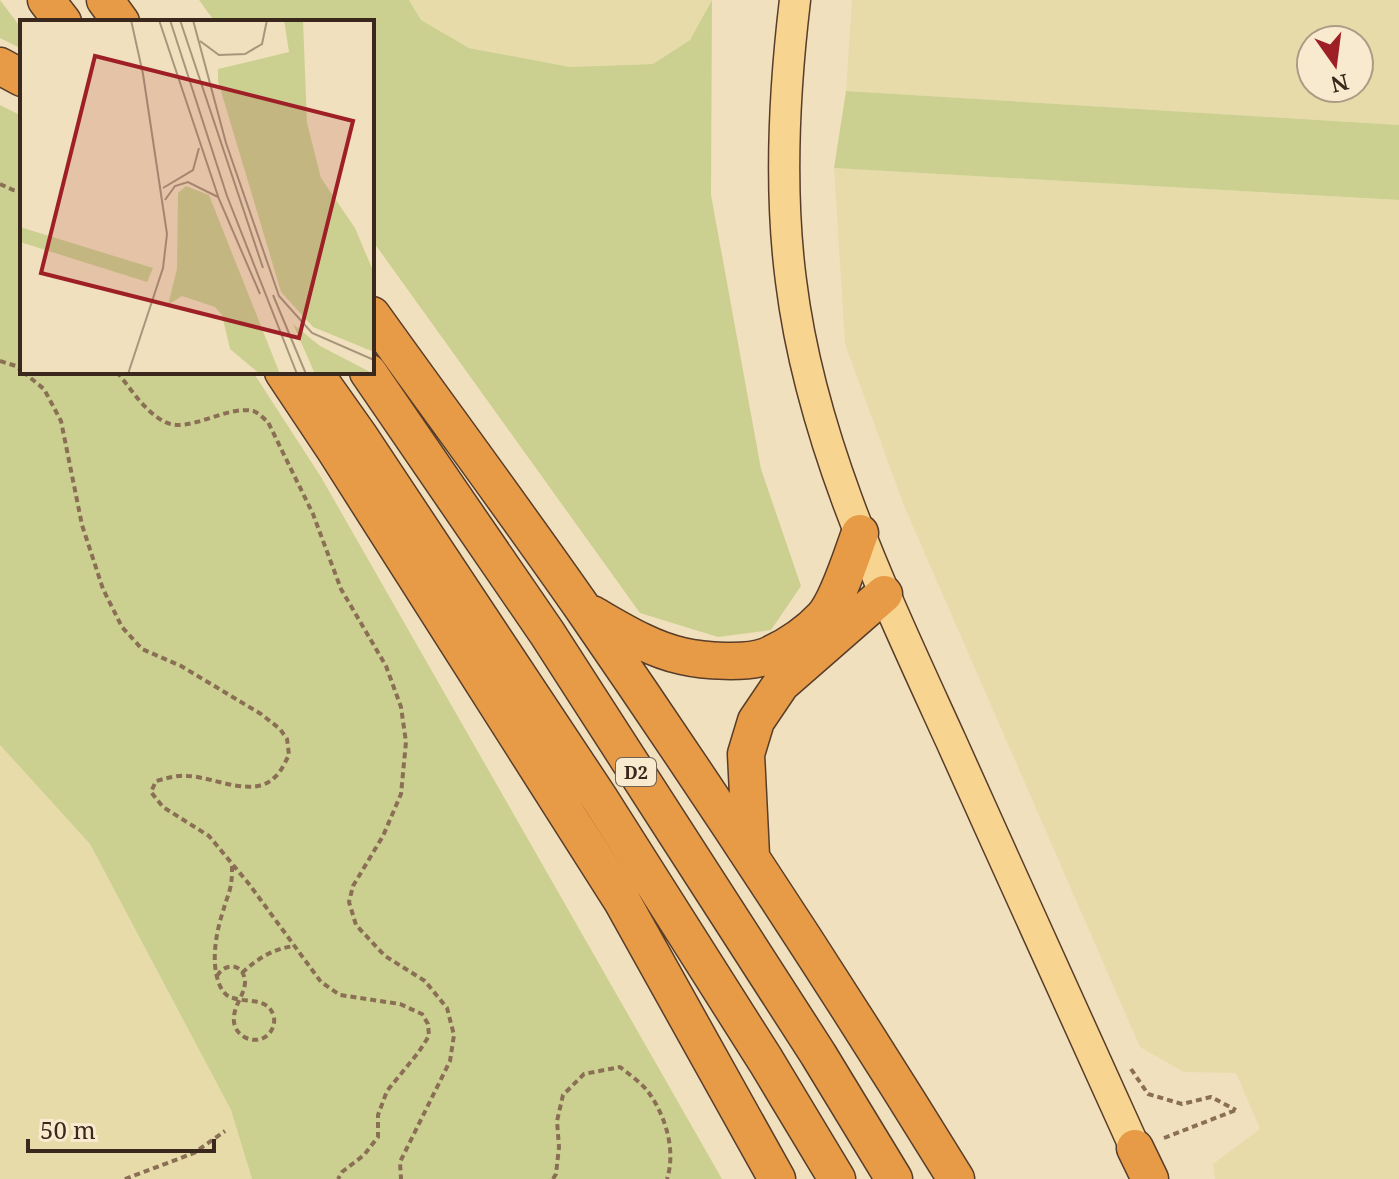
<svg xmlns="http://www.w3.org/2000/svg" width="1399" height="1179" viewBox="0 0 1399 1179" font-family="'Noto Serif',serif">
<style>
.farmland{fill:#e7dbaa;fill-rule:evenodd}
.green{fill:#cbd091}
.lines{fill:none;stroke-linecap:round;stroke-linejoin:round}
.major-casing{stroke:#583d2a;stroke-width:33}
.highway-casing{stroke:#583d2a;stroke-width:39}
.path{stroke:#8a6f55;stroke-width:4;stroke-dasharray:6 4;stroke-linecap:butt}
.major{stroke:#f8d491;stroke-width:30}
.highway{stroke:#e89b46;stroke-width:36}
.labels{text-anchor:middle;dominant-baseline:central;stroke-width:8;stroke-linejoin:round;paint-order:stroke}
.shield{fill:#f8eace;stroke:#726251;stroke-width:2}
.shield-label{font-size:18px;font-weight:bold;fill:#39281b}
.inset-road{fill:none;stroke:#a7967c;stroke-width:2}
.view{fill:#9e2026;fill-opacity:0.15;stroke:#9e2026;stroke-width:4}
.inset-edge{fill:none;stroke:#39281b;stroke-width:4}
</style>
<rect width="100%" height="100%" fill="#f1e0bd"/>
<!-- farmland -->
<path class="farmland" d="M409 0H712L690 40 653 64 570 67 469 48 421 20Z
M852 0H1399V125L846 91ZM1311 40H1359V88H1311Z
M834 168 1399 200V1179H1215L1213 1164 1260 1129 1236 1073 1184 1072 1140 1047 905 508 845 344Z
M0 745 90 844 231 1110 252 1179H0Z"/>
<!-- green -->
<path class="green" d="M0 0 22 29V49L0 38Z
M199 0H409L421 20 469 48 570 67 653 64 690 40 712 0 711 195 761 469 801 586 771 630 718 637 640 613 372 240V22H215Z
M846 91 1399 125V200L834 168Z
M0 105 22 116V372H253L321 477 722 1179H252L231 1110 90 844 0 745Z"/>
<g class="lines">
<defs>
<path id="major" d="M795 0C784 92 779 189 791 281 811 443 884 594 951 741 1012 877 1074 1013 1135 1148"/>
<path id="highway" d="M46 0 63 22
M105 0 121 22
M0 66 22 78
M372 315C443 414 515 511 584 610 713 797 837 986 956 1179
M283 372 335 450 622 901 777 1179
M314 372 360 437 600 799 766 1061 837 1179
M368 372 547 633 818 1054 894 1179
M592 614C620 630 650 649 682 656 703 661 747 664 767 656 787 647 808 633 823 617 838 601 852 554 860 533
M751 855 746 754 756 721 781 684 884 594
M1135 1148 1150 1179"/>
</defs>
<!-- major casing -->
<use href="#major" class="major-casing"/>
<!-- highway casing -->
<use href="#highway" class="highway-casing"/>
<!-- path -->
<path class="path" d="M0 184 13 190 22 192
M0 361 16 366 22 371
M23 372 44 389 61 421 82 525 103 589 122 627 142 649 181 666 261 714 280 729 287 739 289 755C285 762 281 772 275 777 254 799 214 777 188 776 177 775 167 778 156 781L151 792 163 807 209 836 249 884 321 982 340 995 400 1004 422 1014 428 1024 429 1036 418 1053 387 1091 378 1115V1137L364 1155 342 1172 338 1179
M117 372C131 389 145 412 165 422 189 434 226 405 253 411 258 412 263 418 268 422L313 514 341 589 386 666 401 707 406 742 401 794 383 836 353 886 349 902 356 925 385 956 425 981 447 1008 454 1035 450 1061 400 1162 401 1179
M242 973C258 958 273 949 294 946
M217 976C226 961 245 964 245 983 244 996 234 1005 234 1018 232 1035 254 1047 268 1035 272 1031 275 1024 274 1018 270 997 248 1003 233 998 227 997 223 992 220 986 210 963 216 932 224 908 226 900 230 892 231 884 232 878 232 872 232 866
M1131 1069 1148 1094 1182 1104 1211 1097 1236 1110
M1164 1138 1236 1110
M125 1179 194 1153 225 1131
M553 1179 556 1174 559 1147 557 1121 563 1095 584 1074 620 1067C630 1075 642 1083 649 1093 666 1117 676 1151 667 1179"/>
<!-- major -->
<use href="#major" class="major"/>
<!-- highway -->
<use href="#highway" class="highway"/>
</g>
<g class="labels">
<!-- shield labels -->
<rect class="shield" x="616" y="758" width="40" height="28" rx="6"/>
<g class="shield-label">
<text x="636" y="772">D2</text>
</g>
</g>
<!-- overview -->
<g transform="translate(20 20)">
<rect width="354" height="354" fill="#f1e0bd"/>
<path d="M264 0H283L287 103 301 158 335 208 354 253V332L293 307 261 272 198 61V49L269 32ZM166 166 189 175 260 354H240L210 329 202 295 195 287 162 276 148 285 157 249 158 173ZM0 207 133 248 127 262 0 222ZM273 304 300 326 354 354H295Z" fill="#cbd091"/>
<path class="inset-road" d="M111 0 123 54M139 0 199 179 240 274M150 0 207 176 277 354M160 0 243 248M173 0 206 123 259 276 292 313 354 340M180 21 199 35 225 34 242 24 247 0M143 168 173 150 179 128M145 180 155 166 168 162 198 177M253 275 286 354M108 354 143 248 147 214 123 54"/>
<path class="view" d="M75 36 333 101 279 318 21 253Z"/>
<rect width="354" height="354" class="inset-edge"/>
</g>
<!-- north arrow -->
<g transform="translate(1335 64) rotate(166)"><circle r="38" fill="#f8eace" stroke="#ac9c86" stroke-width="2"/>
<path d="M0-6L14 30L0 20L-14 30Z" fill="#9e2026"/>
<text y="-12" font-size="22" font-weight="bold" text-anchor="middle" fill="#39281b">N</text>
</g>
<!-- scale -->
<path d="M28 1139v12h186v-12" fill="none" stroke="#39281b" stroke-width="4"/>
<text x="40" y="1139" font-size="24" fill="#39281b" stroke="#f8eace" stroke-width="6" paint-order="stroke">50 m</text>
</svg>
